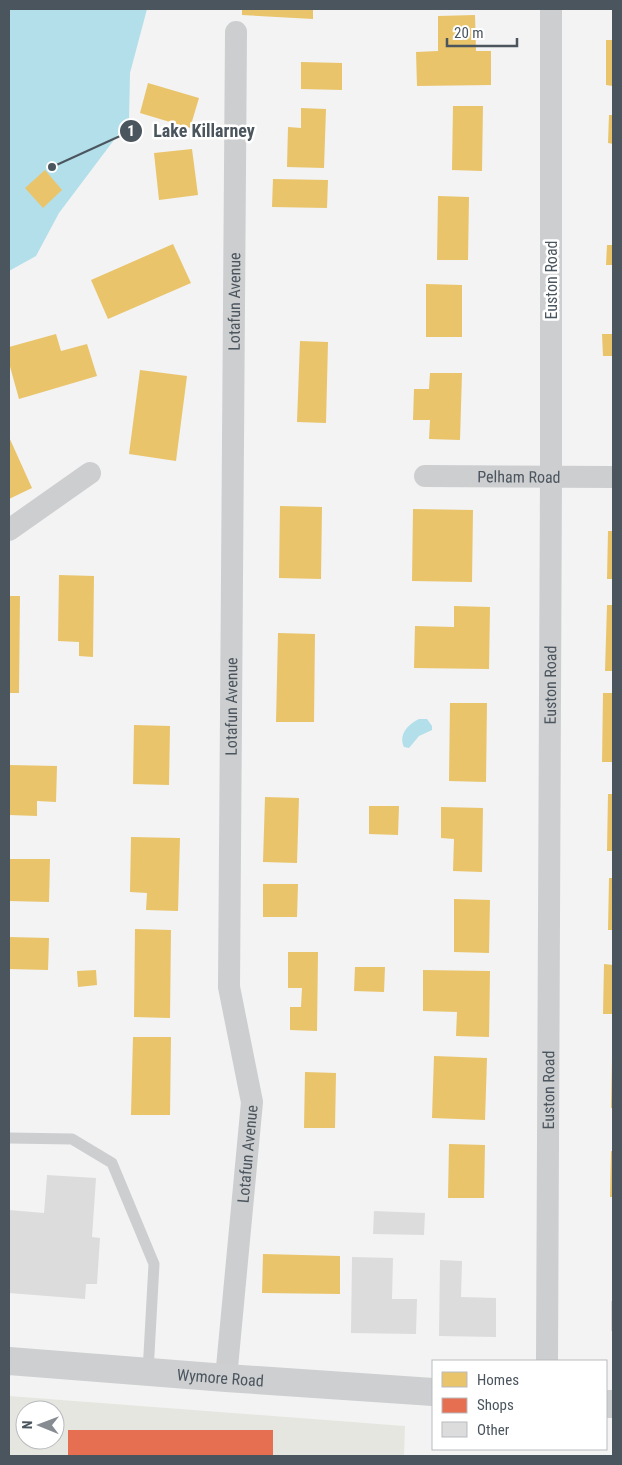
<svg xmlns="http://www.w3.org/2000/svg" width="622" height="1465" viewBox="0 0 622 1465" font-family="'Roboto Condensed',sans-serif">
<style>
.commercial{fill:#e6e6e1;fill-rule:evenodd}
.water{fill:#b2dfea}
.homes{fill:#e9c46a}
.shops{fill:#e76f51}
.building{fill:#dcdcdd}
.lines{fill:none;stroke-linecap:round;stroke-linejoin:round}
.lane{stroke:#cdced0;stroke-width:11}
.street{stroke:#cdced0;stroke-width:22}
.secondary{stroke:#cdcfd1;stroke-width:28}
.labels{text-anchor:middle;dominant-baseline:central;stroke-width:5;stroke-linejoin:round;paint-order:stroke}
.street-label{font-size:16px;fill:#4b555e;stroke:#fff}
.leader{fill:none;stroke:#4b555e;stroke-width:2}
.callout-dot{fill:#4b555e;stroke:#fff;stroke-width:2}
.mark-label{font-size:15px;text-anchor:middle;font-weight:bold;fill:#fff}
.callout-label{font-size:18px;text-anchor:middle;font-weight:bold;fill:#4b555e;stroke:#fff;stroke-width:5;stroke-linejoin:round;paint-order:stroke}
</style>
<rect width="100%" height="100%" fill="#f3f3f3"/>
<!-- commercial -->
<path class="commercial" d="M9 1396 405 1426 404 1456H9ZM25 1410H55V1440H25Z"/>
<!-- water -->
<path class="water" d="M9 9H147L130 73 129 120 59 213 36 256 9 271Z
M419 719H427L432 726V730L419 736 409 748 404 747C398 735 408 724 419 719Z"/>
<!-- homes -->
<path class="homes" d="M242 9H313V19L242 15Z
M475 15 476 51H491V85L417 86 416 52 438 51V16Z
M606 40H613V86L606 85Z
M301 62 342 63V90L301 89Z
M148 83 199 98 190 128 140 113Z
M453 106H483L482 171 452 170Z
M301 108 326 109 324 168 287 167 288 127 301 128Z
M609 115H613V144L608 143Z
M192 149 198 195 159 200 154 153Z
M45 170 62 190 43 208 25 188Z
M273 179 328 180 327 208 272 207Z
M438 196 469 197 468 260H437Z
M173 244 191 283 108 319 91 280Z
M607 245H613V265H606Z
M426 284 462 285V337H426Z
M56 334 61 351 87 344 97 376 19 399 9 363V347Z
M602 334H613V356H603Z
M300 341 328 342 326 423 297 422Z
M140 370 187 376 176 461 129 454Z
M430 373H462L460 440 429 439 430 420H413L414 389H429Z
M9 437 32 488 9 499Z
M280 506 322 507 321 579 279 578Z
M413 509 473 510 472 582 412 581Z
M608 531H613V579H607Z
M59 575 94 576 93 657 79 656V642L58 641Z
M9 596H20L19 693H9Z
M607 605H613V671H605Z
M454 606 490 607 489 669 414 668 415 626 454 627Z
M278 633 315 634 314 722H276Z
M603 693H613V762H602Z
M450 703H487L486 782 449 781Z
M134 725 170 726 169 785 133 784Z
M9 765 57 766 56 802 37 801V816L9 815Z
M608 794H613V851H607Z
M265 797 299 798 297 863 263 862Z
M369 806H399L398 835 369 834Z
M441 807 483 808 482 872 453 871 454 839 441 838Z
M131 837 180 838 178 911 146 910 147 893 130 892Z
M9 859H50L49 902 9 901Z
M609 878H613V930H608Z
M263 884H298L297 917H263Z
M454 899 490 900 489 953 454 952Z
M135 929 171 930 170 1018 134 1017Z
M9 937 49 938 48 970 9 969Z
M288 952H318L317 1031 290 1030V1007H301L302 988H288Z
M604 964 613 965V1014H603Z
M355 967H385L384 992 354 991Z
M96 970 97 985 78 987 77 971Z
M423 970 490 971 489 1037 456 1036 457 1012 423 1011Z
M133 1037H171L170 1115H131Z
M434 1056 487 1058 485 1120 432 1118Z
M612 1059H613V1108H611Z
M305 1072 336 1073 335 1128H304Z
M449 1144 485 1145 484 1198H448Z
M611 1151H613V1197H610Z
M263 1254 340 1256V1294L262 1293Z"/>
<!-- shops -->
<path class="shops" d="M68 1430H273V1456H68Z"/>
<!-- building -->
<path class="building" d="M47 1175 96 1178 92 1237 100 1238 97 1284H86L85 1299 9 1293V1210L44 1213Z
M374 1211 425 1213 424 1235 373 1234Z
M352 1257 393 1258 392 1299H417L416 1334 351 1333Z
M440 1260 462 1261 461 1297 496 1298V1337L439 1336Z
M611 1301H613V1331H611Z"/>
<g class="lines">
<!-- lane -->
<path class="lane" d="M9 1138 72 1139 112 1163 154 1264 148 1372"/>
<!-- street -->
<g class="street">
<path id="s1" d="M425 476 613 477"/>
<path d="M9 530 90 473"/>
<path id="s2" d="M547 1361 551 477V9"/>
<path id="s3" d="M226 1378 252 1102 229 987 236 32"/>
</g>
<!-- secondary -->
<g class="secondary">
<path id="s4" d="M9 1361 226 1378 433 1392"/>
<path d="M606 1404H613"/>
</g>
</g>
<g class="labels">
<!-- street labels -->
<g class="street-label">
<text transform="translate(551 280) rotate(-90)">Euston Road</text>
<text stroke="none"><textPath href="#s3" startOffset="1080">Lotafun Avenue</textPath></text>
<text stroke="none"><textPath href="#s1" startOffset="94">Pelham Road</textPath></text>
<text stroke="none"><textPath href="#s2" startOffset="676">Euston Road</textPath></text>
<text stroke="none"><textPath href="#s3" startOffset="675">Lotafun Avenue</textPath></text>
<text stroke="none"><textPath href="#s2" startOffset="271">Euston Road</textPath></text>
<text stroke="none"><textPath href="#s3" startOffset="225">Lotafun Avenue</textPath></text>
<text stroke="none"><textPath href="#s4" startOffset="212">Wymore Road</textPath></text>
</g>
</g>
<!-- callouts -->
<path class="leader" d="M52 167L131 131"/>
<g class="callout-dot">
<circle cx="52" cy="167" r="5"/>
<circle cx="131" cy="131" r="12"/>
</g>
<g class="mark-label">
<text x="131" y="136">1</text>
</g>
<g class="callout-label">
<text x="204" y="137">Lake Killarney</text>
</g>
<!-- border -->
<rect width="622" height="1465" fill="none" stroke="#4b555e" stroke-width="20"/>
<!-- legend -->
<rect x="432" y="1360" width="175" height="90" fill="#ffffff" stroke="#b7bbbf"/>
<rect x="442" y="1372" width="25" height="15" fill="#e9c46a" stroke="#b7bbbf"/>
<text x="477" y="1385" font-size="15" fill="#4b555e">Homes</text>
<rect x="442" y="1398" width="25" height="15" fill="#e76f51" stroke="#b7bbbf"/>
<text x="477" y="1410" font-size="15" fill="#4b555e">Shops</text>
<rect x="442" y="1422" width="25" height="15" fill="#dcdcdd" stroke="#b7bbbf"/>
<text x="477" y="1435" font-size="15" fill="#4b555e">Other</text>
<!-- north arrow -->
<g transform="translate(40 1425) rotate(271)"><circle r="24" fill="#ffffff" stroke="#b7bbbf"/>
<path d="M0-4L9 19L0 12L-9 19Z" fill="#868c92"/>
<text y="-8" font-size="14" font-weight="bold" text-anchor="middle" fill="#4b555e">N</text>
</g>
<!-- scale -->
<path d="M447 38v8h70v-8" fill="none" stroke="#4b555e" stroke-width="2.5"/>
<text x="454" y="38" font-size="15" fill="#4b555e" stroke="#ffffff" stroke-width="4" paint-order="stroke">20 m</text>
</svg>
